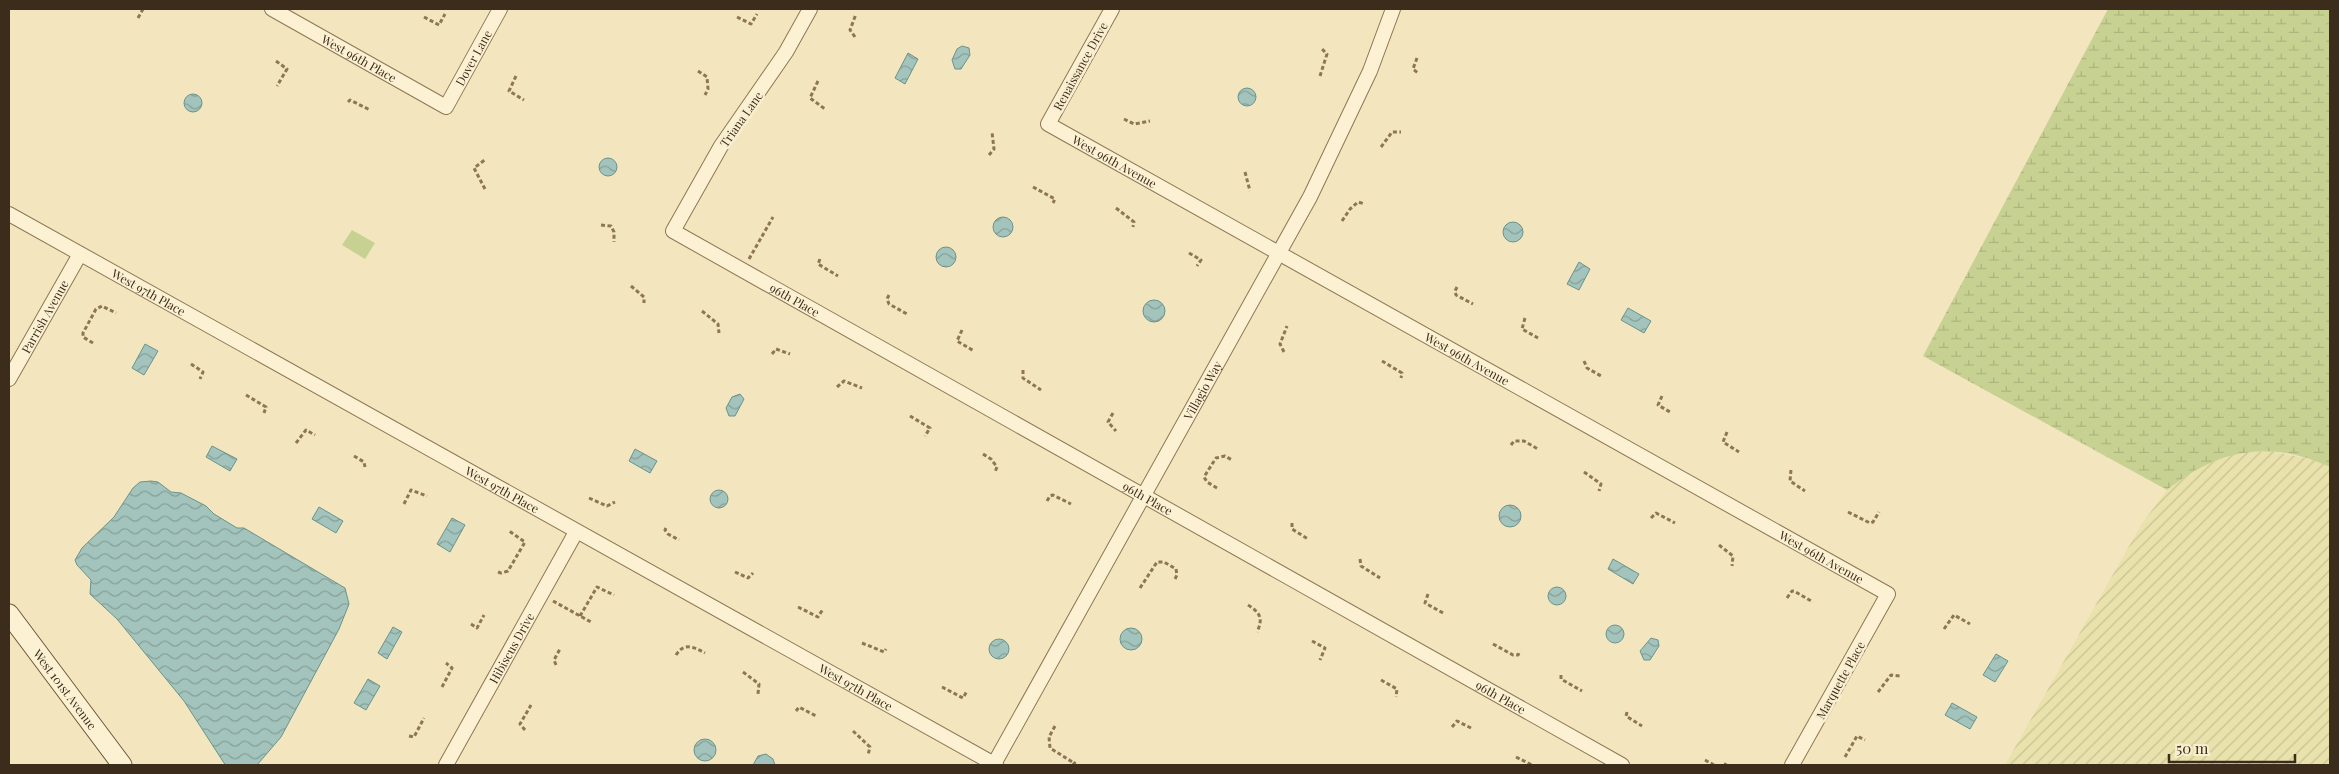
<svg xmlns="http://www.w3.org/2000/svg" width="2339" height="774" viewBox="0 0 2339 774" font-family="'Playfair Display',serif">
<style>
.farmland{fill:url(#farmland-furrows)}
.wetland{fill:url(#wetland-marsh)}
.green{fill:#c7d292}
.water{fill:url(#water-waves);stroke:#69938b}
.lines{fill:none;stroke-linecap:round;stroke-linejoin:round}
.street-casing{stroke:#8e7655;stroke-width:16}
.secondary-casing{stroke:#6f5738;stroke-width:21}
.path{stroke:#8e7655;stroke-width:3;stroke-dasharray:4 2.5;stroke-linecap:butt}
.street{stroke:#fcf2d3;stroke-width:14}
.secondary{stroke:#fcf2d3;stroke-width:19}
.labels{text-anchor:middle;dominant-baseline:central;stroke-width:5;stroke-linejoin:round;paint-order:stroke}
.street-label{font-size:12px;fill:#3c2c1b;stroke:#f9efd0}
</style>
<defs>
<pattern id="farmland-furrows" width="10" height="10" patternUnits="userSpaceOnUse" patternTransform="scale(1.25)"><rect width="10" height="10" fill="#e9e2ac"/><path d="M-1 1l2-2M0 10L10 0M9 11l2-2" fill="none" stroke="#c9c293"/></pattern>
<pattern id="wetland-marsh" width="20" height="14" patternUnits="userSpaceOnUse" patternTransform="scale(1.25)"><rect width="20" height="14" fill="#c7d292"/><path d="M1 5h8M5 5V1M11 12h8M15 12V8" fill="none" stroke="#acb47d"/></pattern>
<pattern id="water-waves" width="16" height="10" patternUnits="userSpaceOnUse" patternTransform="scale(1.25)"><rect width="16" height="10" fill="#a3c4bc"/><path d="M0 5q4-4 8 0t8 0" fill="none" stroke="#869f98"/></pattern>
</defs>
<rect width="100%" height="100%" fill="#f3e6bf"/>
<!-- farmland -->
<path class="farmland" d="M2270 451 2315 460 2330 467V765H2005L2141 525 2167 490 2188 473 2210 461 2236 453Z"/>
<!-- wetland -->
<path class="wetland" d="M2108 9H2330V467C2269 439 2218 449 2167 490L1923 356Z"/>
<!-- green -->
<path class="green" d="M352 230 375 243 365 259 342 245Z"/>
<!-- water -->
<path class="water" d="M962 46 969 48 970 55 961 69H955L952 60 957 49Z
M908 53 918 59 905 84 895 78Z
M1238 97a9 9 0 1 1 18 0a9 9 0 1 1-18 0Z
M184 103a9 9 0 1 1 18 0a9 9 0 1 1-18 0Z
M599 167a9 9 0 1 1 18 0a9 9 0 1 1-18 0Z
M993 227a10 10 0 1 1 20 0a10 10 0 1 1-20 0Z
M1503 232a10 10 0 1 1 20 0a10 10 0 1 1-20 0Z
M936 257a10 10 0 1 1 20 0a10 10 0 1 1-20 0Z
M1579 262 1590 269 1579 290 1567 284Z
M1143 311a11 11 0 1 1 22 0a11 11 0 1 1-22 0Z
M1628 308 1651 321 1644 333 1621 320Z
M145 344 158 351 144 375 132 368Z
M740 394 744 399 735 416H729L726 408 732 397Z
M212 446 237 459 230 471 206 457Z
M635 449 657 461 650 473 629 461Z
M151 481 158 482 171 492 181 493 206 506 214 514 237 528H244L345 588 349 604 339 629 281 737 257 765H226L224 763 184 701 117 619 90 594 91 580 77 565 75 560 82 548 114 517 133 488 140 482Z
M710 499a9 9 0 1 1 18 0a9 9 0 1 1-18 0Z
M1499 516a11 11 0 1 1 22 0a11 11 0 1 1-22 0Z
M319 507 343 521 336 533 312 519Z
M452 518 465 525 450 552 437 544Z
M1613 559 1639 574 1633 584 1608 569Z
M1548 596a9 9 0 1 1 18 0a9 9 0 1 1-18 0Z
M1606 634a9 9 0 1 1 18 0a9 9 0 1 1-18 0Z
M393 627 402 632 387 659 378 653Z
M1120 639a11 11 0 1 1 22 0a11 11 0 1 1-22 0Z
M1651 638 1658 640 1659 646 1650 660H1644L1640 651Z
M989 649a10 10 0 1 1 20 0a10 10 0 1 1-20 0Z
M1996 654 2008 661 1995 682 1983 675Z
M368 679 380 686 366 710 354 703Z
M1952 703 1977 717 1970 729 1945 715Z
M694 750a11 11 0 1 1 22 0a11 11 0 1 1-22 0Z
M766 754 773 759 775 765H753L758 756Z"/>
<g class="lines">
<defs>
<g id="street">
<path id="s1" d="M272 9 446 107 500 9"/>
<path id="s2" d="M810 9 786 52 721 146 673 231 1622 765"/>
<path id="s3" d="M1112 9 1048 124 1888 594 1792 765"/>
<path id="s4" d="M9 214 996 765"/>
<path id="s5" d="M9 379 80 254"/>
<path id="s6" d="M994 764 1310 197 1370 71 1393 9"/>
<path id="s7" d="M446 765 576 532"/>
</g>
<g id="secondary">
<path id="s8" d="M9 614 122 765"/>
</g>
</defs>
<!-- street casing -->
<use href="#street" class="street-casing"/>
<!-- secondary casing -->
<use href="#secondary" class="secondary-casing"/>
<!-- path -->
<path class="path" d="M424 17 439 25 445 14
M737 17 751 24 757 14
M138 18 143 9
M855 37 850 30 856 14
M1417 58 1413 69 1418 73
M276 61 287 69 277 86
M698 71 707 77 708 89 705 95
M516 76 509 91 524 100
M1320 76 1327 54 1322 49
M818 81 810 98 825 109
M348 102 350 100 370 110
M1124 119 1134 124 1150 121
M1381 147 1392 132H1401
M989 155 994 149 992 132
M1245 172 1250 191
M1033 187 1055 199 1053 203
M485 189 474 168 486 159
M1116 208 1134 222 1133 227
M1342 221 1350 209 1358 202 1365 204
M601 225 611 226 614 232V242
M1189 253 1201 260 1197 266
M749 259 773 217
M820 259 818 264 838 276
M631 286 644 297V303
M1457 287 1455 291 1456 295 1473 304
M889 295 887 299 889 304 907 314
M702 311 718 324 719 333
M1525 318 1522 329 1538 338
M962 330 957 341 974 351
M93 343 83 337V333L96 309 102 306 116 313
M1284 352 1280 344 1287 326
M772 354 776 349 790 354
M1382 361 1402 373 1401 378
M1584 361 1587 368 1601 376
M191 364 203 372 200 379
M1023 370V378L1041 390
M837 387 844 381 862 388
M246 395 266 407 264 413
M1662 396 1658 405 1670 412
M1113 413 1108 422 1116 431
M910 416 930 428 925 436
M1727 432 1723 442 1739 452
M296 443 306 430 315 435
M1511 445 1514 441H1524L1538 449
M983 454 991 459 997 467 995 472
M354 456 364 462 365 467
M1791 470 1790 481 1805 491
M1584 472 1601 484 1599 491
M1217 488 1207 482 1204 477 1216 458 1225 456 1232 460
M589 498 607 506 615 502
M1047 501 1050 496 1053 495 1071 504
M404 504 411 490 427 496
M1848 512 1870 523 1873 522 1879 512
M1651 518 1656 513 1675 523
M1292 523V529L1308 539
M666 528 665 530 668 534 679 540
M1719 545 1733 556 1732 566
M1360 559 1361 566 1380 578
M498 572 501 573 508 571 525 542 509 531
M735 572 748 578 753 573
M1140 588 1157 562H1164L1176 569 1177 575 1175 579
M1428 594 1425 603 1445 614
M1787 598 1792 591H1794L1813 602
M553 601 591 622
M1248 605C1261 613 1263 619 1257 632
M798 607 818 617 823 609
M580 616 597 587 614 595
M471 624 477 628 484 615
M1944 629 1954 615 1970 624
M1312 641 1325 648 1320 660
M862 643 884 652 886 649
M1493 644 1513 655H1518L1519 653
M676 655C684 642 694 647 705 653
M556 665 554 660 560 649
M743 672 759 684 758 694
M1561 675V679L1582 691
M1381 680 1397 689 1396 697
M442 687 452 668 446 663
M942 687 963 698 967 691
M1878 692 1891 675 1900 676
M796 711 799 707 816 716
M1627 712 1626 716 1642 726
M1055 726 1049 737 1050 748 1074 763
M1452 727 1457 721 1473 729
M525 730 520 724 531 705
M853 731 870 747 868 755
M409 736 414 737 424 718
M1516 757 1532 765
M1845 757 1857 736 1865 740
M1705 760 1714 765
M1073 765 1076 761
M1725 765 1726 763"/>
<!-- street -->
<use href="#street" class="street"/>
<!-- secondary -->
<use href="#secondary" class="secondary"/>
</g>
<g class="labels">
<!-- street labels -->
<g class="street-label">
<text stroke="none"><textPath href="#s1" startOffset="100">West 96th Place</textPath></text>
<text stroke="none"><textPath href="#s1" startOffset="256">Dover Lane</textPath></text>
<text transform="translate(1080 66) rotate(-61)">Renaissance Drive</text>
<text transform="translate(741 119) rotate(-55)">Triana Lane</text>
<text stroke="none"><textPath href="#s3" startOffset="208">West 96th Avenue</textPath></text>
<text stroke="none"><textPath href="#s4" startOffset="160">West 97th Place</textPath></text>
<text stroke="none"><textPath href="#s2" startOffset="401">96th Place</textPath></text>
<text stroke="none"><textPath href="#s5" startOffset="72">Parrish Avenue</textPath></text>
<text stroke="none"><textPath href="#s3" startOffset="612">West 96th Avenue</textPath></text>
<text stroke="none"><textPath href="#s6" startOffset="428">Villagio Way</textPath></text>
<text stroke="none"><textPath href="#s4" startOffset="565">West 97th Place</textPath></text>
<text stroke="none"><textPath href="#s2" startOffset="806">96th Place</textPath></text>
<text stroke="none"><textPath href="#s3" startOffset="1018">West 96th Avenue</textPath></text>
<text stroke="none"><textPath href="#s7" startOffset="134">Hibiscus Drive</textPath></text>
<text transform="translate(1840 680) rotate(-61)">Marquette Place</text>
<text stroke="none"><textPath href="#s4" startOffset="970">West 97th Place</textPath></text>
<text stroke="none"><textPath href="#s8" startOffset="94">West 101st Avenue</textPath></text>
<text stroke="none"><textPath href="#s2" startOffset="1211">96th Place</textPath></text>
</g>
</g>
<!-- border -->
<rect width="2339" height="774" fill="none" stroke="#3c2c1b" stroke-width="20"/>
<!-- scale -->
<path d="M2169 754v8h126v-8" fill="none" stroke="#3c2c1b" stroke-width="2.5"/>
<text x="2176" y="754" font-size="15" fill="#3c2c1b" stroke="#f9efd0" stroke-width="4" paint-order="stroke">50 m</text>
</svg>
